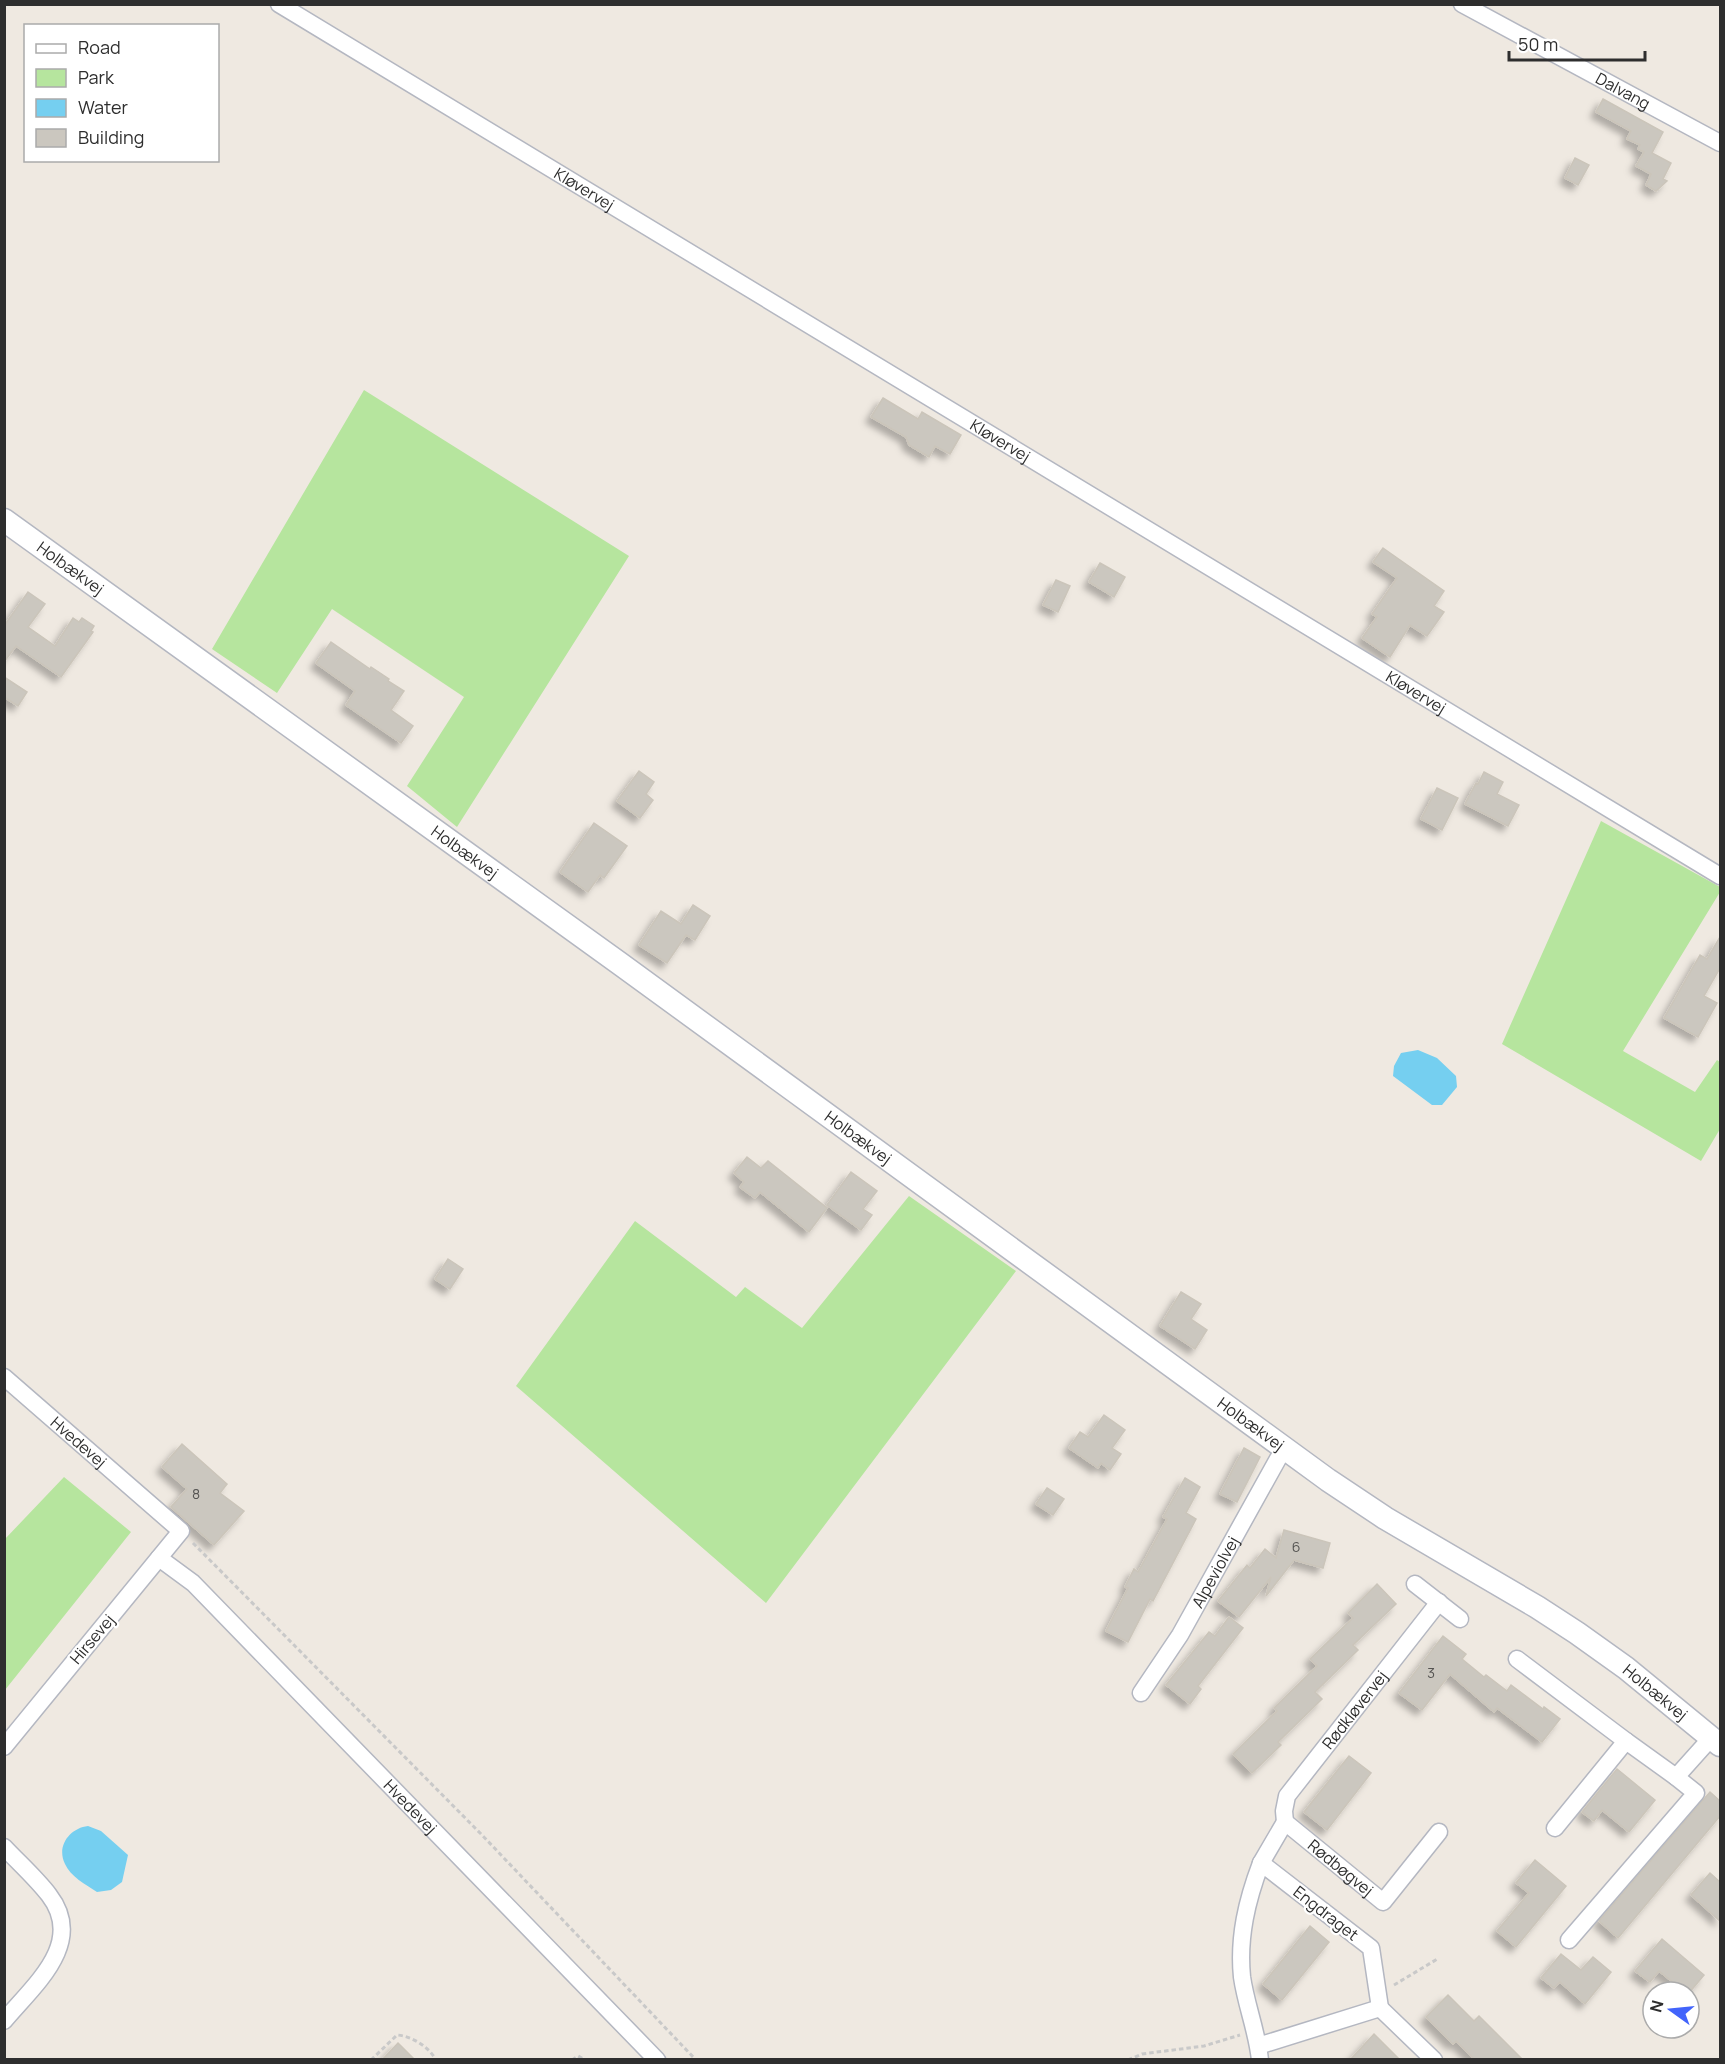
<svg xmlns="http://www.w3.org/2000/svg" width="1725" height="2064" viewBox="0 0 1725 2064" font-family="Manrope,sans-serif">
<style>
.green{fill:#b6e59e}
.water{fill:#75cff0}
.building{fill:#cbc7bf;stroke:#cbc5ba;stroke-width:1.5;filter:url(#shadow)}
.lines{fill:none;stroke-linecap:round;stroke-linejoin:round}
.street-casing{stroke:#b4b7c1;stroke-width:19}
.secondary-casing{stroke:#b4b7c1;stroke-width:25}
.path{stroke:#c9c9c9;stroke-width:3;stroke-dasharray:4.5 3;stroke-linecap:butt}
.street{stroke:#fff;stroke-width:16}
.secondary{stroke:#fff;stroke-width:22}
.labels{text-anchor:middle;dominant-baseline:central;stroke-width:4.5;stroke-linejoin:round;paint-order:stroke}
.number-label{font-size:14px;fill:#555452}
.street-label{font-size:16px;fill:#2e2e2e;stroke:#fff}
</style>
<defs>
<filter id="shadow"><feDropShadow dx="-5.5" dy="5.5" stdDeviation="3" flood-color="#0004"/></filter>
</defs>
<rect width="100%" height="100%" fill="#efe9e1"/>
<!-- green -->
<path class="green" d="M364 390 629 556 457 827 407 786 464 697 332 609 277 693 212 649Z
M1601 821 1720 887V892L1623 1051 1695 1092 1717 1060 1720 1062V1129L1701 1161 1502 1044Z
M909 1196 1016 1271 766 1603 516 1386 635 1221 736 1297 745 1287 802 1328Z
M64 1477 131 1532 5 1690V1539Z"/>
<!-- water -->
<path class="water" d="M1418 1050 1437 1058 1456 1076 1457 1087 1442 1105H1432L1393 1076 1394 1066 1401 1053Z
M88 1826 101 1831 128 1855 122 1882 111 1890 97 1892C86 1885 70 1876 65 1864 56 1846 70 1828 88 1826Z"/>
<!-- building -->
<path class="building" d="M1603 99 1663 132 1652 153 1671 163 1663 179 1667 181 1656 191 1646 185 1651 174 1636 166 1644 152 1638 149 1640 145 1627 139 1631 131 1596 112Z
M1575 158 1589 165 1578 185 1565 178Z
M883 398 918 419 922 412 961 435 950 454 935 446 929 457 909 445 906 437 871 417Z
M1383 548 1444 591 1434 606 1444 612 1427 636 1410 625 1390 657 1362 638 1377 617 1372 614 1397 578 1373 562Z
M1100 563 1125 577 1114 597 1089 582Z
M1056 580 1070 586 1058 612 1043 605Z
M28 592 45 604 28 627 55 646 73 618 79 622 82 618 94 626 91 631 93 632 61 677 16 646 4 662V626Z
M331 642 370 669 371 667 389 679 388 681 404 691 391 710 413 726 401 743 346 705 355 691 316 663Z
M4 677 27 692 18 706 4 697Z
M639 771 654 782 646 794 653 800 640 818 617 801Z
M1484 772 1503 782 1497 794 1519 805 1508 826 1465 804 1476 783 1478 784Z
M1437 788 1458 798 1442 830 1421 819Z
M594 823 627 846 604 878 600 875 588 892 560 872Z
M693 905 710 916 695 940 686 935 667 963 639 945 661 911 681 924Z
M1720 937V968L1704 996 1717 1003 1698 1037 1664 1018 1700 955 1707 959Z
M747 1157 761 1168 768 1161 827 1208 809 1232 760 1192 755 1198 740 1187 744 1182 734 1173Z
M851 1172 877 1191 863 1209 872 1215 861 1230 827 1205Z
M448 1259 463 1269 450 1289 435 1279Z
M1181 1292 1201 1304 1191 1319 1207 1330 1195 1349 1160 1326Z
M1104 1415 1125 1430 1112 1448 1121 1454 1110 1470 1101 1463 1098 1468 1069 1448 1080 1432 1088 1437Z
M182 1444 227 1484 220 1493 244 1511 214 1545 171 1507 187 1489 162 1467Z
M1244 1448 1260 1457 1237 1502 1220 1494Z
M1185 1478 1200 1487 1186 1513 1196 1519 1153 1601 1150 1599 1128 1642 1106 1631 1128 1588 1125 1587 1134 1569 1138 1572 1167 1519 1163 1517Z
M1047 1488 1064 1499 1053 1515 1036 1504Z
M1284 1530 1330 1543 1323 1568 1294 1560 1266 1596 1271 1577 1239 1617 1218 1601 1247 1565 1250 1568 1265 1549 1276 1558Z
M1377 1584 1396 1604 1353 1645 1358 1650 1315 1692 1322 1699 1278 1742 1281 1745 1252 1773 1233 1754 1277 1711 1274 1708 1317 1666 1310 1659 1353 1618 1348 1613Z
M1229 1617 1243 1628 1198 1686 1201 1689 1190 1704 1166 1685 1209 1632 1215 1636Z
M1443 1636 1466 1654 1462 1659 1484 1677 1486 1675 1507 1691 1511 1685 1543 1709 1544 1707 1560 1719 1542 1742 1497 1708 1494 1712 1450 1674 1422 1710 1399 1693Z
M1349 1756 1371 1773 1327 1830 1304 1812Z
M1617 1769 1655 1800 1629 1832 1602 1810 1594 1821 1582 1812Z
M1710 1792 1720 1801V1816L1618 1938 1599 1921Z
M1535 1860 1566 1886 1516 1947 1497 1931 1529 1893 1516 1883Z
M1710 1873 1720 1882V1921L1691 1895Z
M1310 1926 1329 1942 1282 2000 1263 1984Z
M1662 1939 1704 1975 1689 1993 1685 1992 1659 1971 1650 1982 1635 1971Z
M1561 1954 1581 1970 1593 1957 1611 1972 1585 2004 1560 1982 1554 1988 1541 1978Z
M1448 1995 1474 2021 1479 2016 1523 2060H1475L1456 2041 1453 2044 1426 2017Z
M1374 2034 1400 2060H1350Z
M398 2043 415 2060H382Z"/>
<g class="lines">
<defs>
<g id="street">
<path id="s1" d="M279 4 1720 876"/>
<path id="s2" d="M1462 4 1720 143"/>
<path id="s3" d="M4 1377 181 1531 4 1747"/>
<path id="s4" d="M159 1558 193 1583 657 2060"/>
<path d="M1415 1584 1460 1619"/>
<path d="M1517 1659 1626 1741"/>
<path id="s5" d="M1141 1693 1180 1635 1284 1448"/>
<path id="s6" d="M1285 1822 1284 1811 1287 1796 1439 1602"/>
<path id="s7" d="M1285 1822 1383 1902 1439 1832"/>
<path d="M1555 1828 1626 1741 1676 1777 1711 1738"/>
<path d="M4 1847C19 1863 36 1878 49 1895 86 1943 34 1985 4 2021"/>
<path d="M1261 1863 1285 1822"/>
<path d="M1569 1940 1696 1793 1676 1777"/>
<path d="M1380 2008 1434 2060"/>
<path d="M1258 2046 1380 2008 1371 1948 1261 1863C1247 1900 1238 1937 1242 1977 1246 2005 1257 2031 1260 2060"/>
</g>
<g id="secondary">
<path id="s8" d="M4 520 619 963 1328 1480 1385 1518 1537 1607 1577 1633 1626 1668 1720 1745"/>
</g>
</defs>
<!-- street casing -->
<use href="#street" class="street-casing"/>
<!-- secondary casing -->
<use href="#secondary" class="secondary-casing"/>
<!-- path -->
<path class="path" d="M193 1543 482 1835 696 2060
M1394 1985 1439 1958
M371 2060 397 2035C412 2036 429 2047 436 2060
M572 2060 578 2056 585 2060
M1128 2060 1142 2054 1204 2046 1240 2035"/>
<!-- street -->
<use href="#street" class="street"/>
<!-- secondary -->
<use href="#secondary" class="secondary"/>
</g>
<g class="labels">
<!-- number labels -->
<g class="number-label">
<text x="196" y="1493">8</text>
<text x="1296" y="1546">6</text>
<text x="1431" y="1672">3</text>
</g>
<!-- street labels -->
<g class="street-label">
<text stroke="none"><textPath href="#s2" startOffset="183">Dalvang</textPath></text>
<text stroke="none"><textPath href="#s1" startOffset="357">Kløvervej</textPath></text>
<text stroke="none"><textPath href="#s1" startOffset="843">Kløvervej</textPath></text>
<text stroke="none"><textPath href="#s8" startOffset="82">Holbækvej</textPath></text>
<text stroke="none"><textPath href="#s1" startOffset="1329">Kløvervej</textPath></text>
<text stroke="none"><textPath href="#s8" startOffset="568">Holbækvej</textPath></text>
<text stroke="none"><textPath href="#s8" startOffset="1054">Holbækvej</textPath></text>
<text stroke="none"><textPath href="#s8" startOffset="1540">Holbækvej</textPath></text>
<text stroke="none"><textPath href="#s3" startOffset="99">Hvedevej</textPath></text>
<text stroke="none"><textPath href="#s5" startOffset="142">Alpeviolvej</textPath></text>
<text transform="translate(92 1639) rotate(-50)">Hirsevej</text>
<text stroke="none"><textPath href="#s8" startOffset="2026">Holbækvej</textPath></text>
<text stroke="none"><textPath href="#s6" startOffset="136">Rødkløvervej</textPath></text>
<text stroke="none"><textPath href="#s4" startOffset="354">Hvedevej</textPath></text>
<text stroke="none"><textPath href="#s7" startOffset="72">Rødbøgvej</textPath></text>
<text transform="translate(1326 1913) rotate(38)">Engdraget</text>
</g>
</g>
<!-- border -->
<rect width="1725" height="2064" fill="none" stroke="#2e2e2e" stroke-width="12"/>
<!-- legend -->
<rect x="24" y="24" width="195" height="138" fill="#ffffff" stroke="#ababab" stroke-width="1.5"/>
<rect x="36" y="44" width="30" height="9" fill="#ffffff" stroke="#ababab" stroke-width="1.5"/>
<text x="78" y="54" font-size="18" fill="#2e2e2e">Road</text>
<rect x="36" y="69" width="30" height="18" fill="#b6e59e" stroke="#ababab" stroke-width="1.5"/>
<text x="78" y="84" font-size="18" fill="#2e2e2e">Park</text>
<rect x="36" y="99" width="30" height="18" fill="#75cff0" stroke="#ababab" stroke-width="1.5"/>
<text x="78" y="114" font-size="18" fill="#2e2e2e">Water</text>
<rect x="36" y="129" width="30" height="18" fill="#cbc7bf" stroke="#ababab" stroke-width="1.5"/>
<text x="78" y="144" font-size="18" fill="#2e2e2e">Building</text>
<!-- north arrow -->
<g transform="translate(1671 2010) rotate(285)"><circle r="28" fill="#ffffff" stroke="#ababab" stroke-width="1.5"/>
<path d="M0-4.5L10 22L0 15L-10 22Z" fill="#4264fb"/>
<text y="-9" font-size="16" font-weight="bold" text-anchor="middle" fill="#2e2e2e">N</text>
</g>
<!-- scale -->
<path d="M1509 51v9h136v-9" fill="none" stroke="#2e2e2e" stroke-width="3"/>
<text x="1518" y="51" font-size="18" fill="#2e2e2e" stroke="#ffffff" stroke-width="4.5" paint-order="stroke">50 m</text>
</svg>
